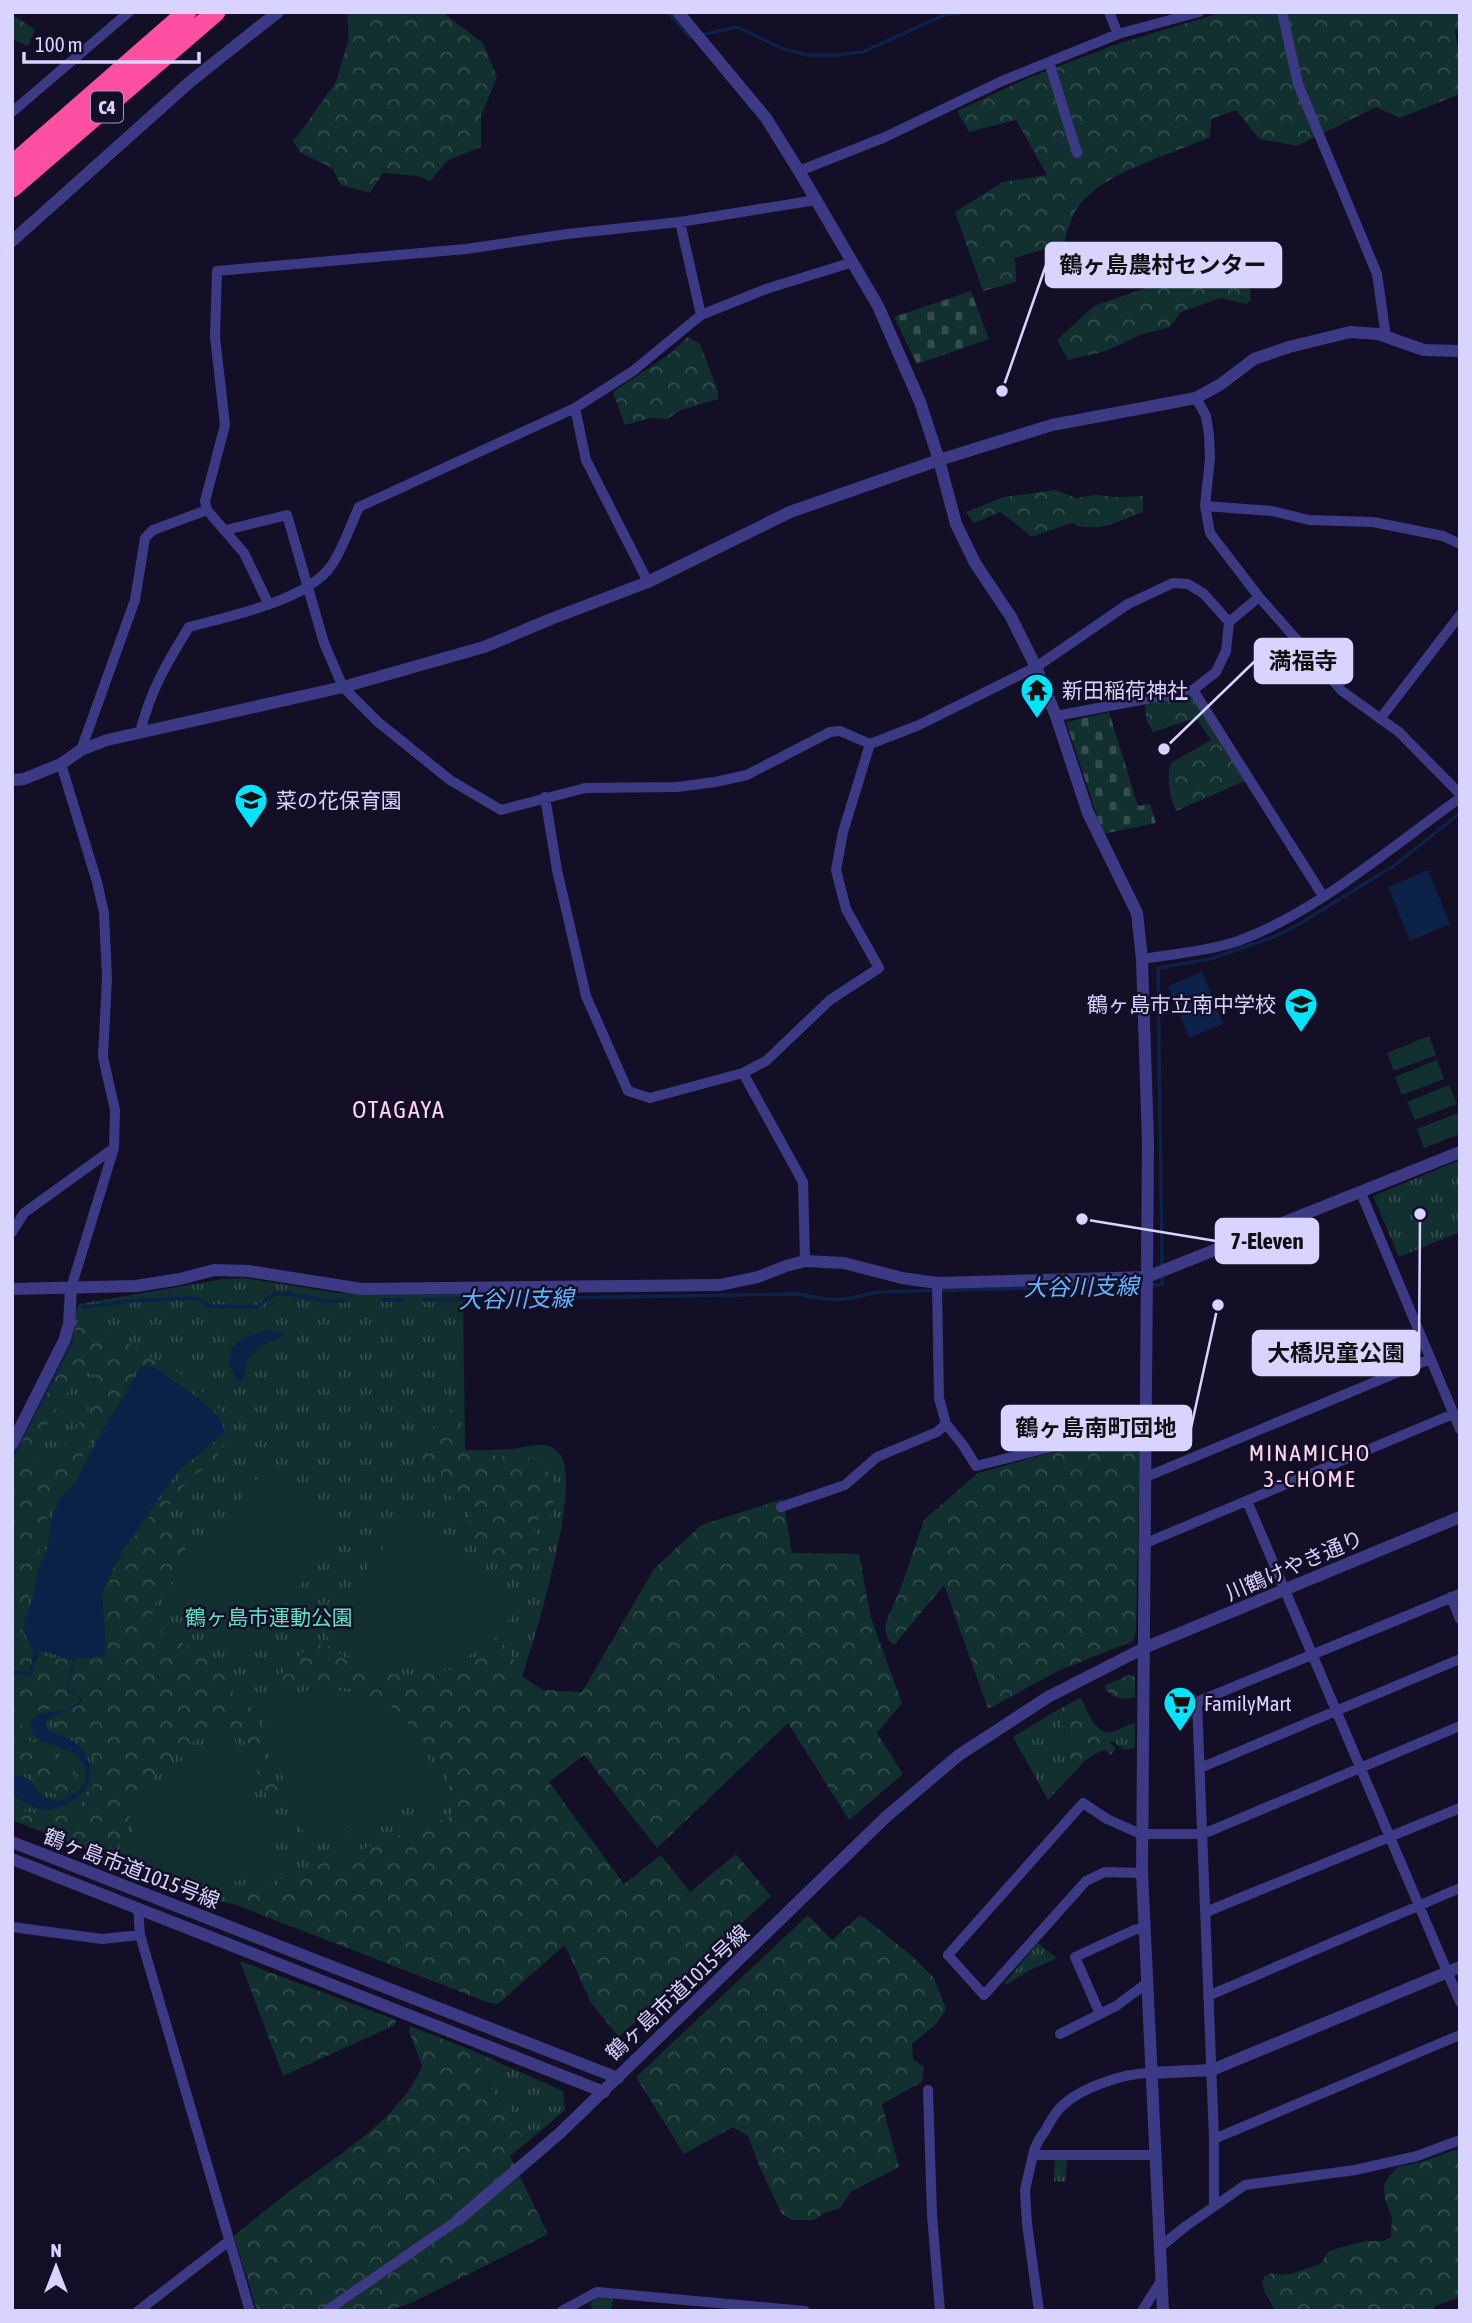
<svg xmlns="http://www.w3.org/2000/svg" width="1472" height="2323" viewBox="0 0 1472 2323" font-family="'Asap Condensed','Noto Sans JP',sans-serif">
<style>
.grass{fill:url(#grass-tufts)}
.forest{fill:url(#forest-crowns);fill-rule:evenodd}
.cemetery{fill:url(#cemetery-stones)}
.pitch{fill:#12302f}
.water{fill:#0c2248}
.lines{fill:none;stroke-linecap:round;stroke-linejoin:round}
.stream{stroke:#0c2248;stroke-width:3.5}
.minor{stroke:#3d3a85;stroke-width:10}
.tertiary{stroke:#3d3a85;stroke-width:12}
.motorway{stroke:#ff4fa3;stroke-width:19}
.labels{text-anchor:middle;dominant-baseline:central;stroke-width:5;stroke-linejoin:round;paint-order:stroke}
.shield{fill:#130f26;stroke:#9e99be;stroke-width:2}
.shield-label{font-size:19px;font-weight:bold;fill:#d9d4ff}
.poi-label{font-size:21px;fill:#d9d4ff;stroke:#130f26;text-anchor:start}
.street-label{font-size:21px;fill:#d9d4ff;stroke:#130f26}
.park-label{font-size:21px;fill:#5fe0c0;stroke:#130f26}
.water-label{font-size:23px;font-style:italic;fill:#62b6ff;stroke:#130f26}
.neighbourhood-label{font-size:23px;letter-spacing:2px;fill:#ffd6f0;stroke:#130f26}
.quarter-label{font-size:24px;letter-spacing:2px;fill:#ffd6f0;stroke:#130f26}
.leader{fill:none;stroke:#d9d4ff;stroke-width:2.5}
.callout-dot{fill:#d9d4ff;stroke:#130f26;stroke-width:2.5}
.callout{fill:#d9d4ff;stroke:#d9d4ff;stroke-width:2.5}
.callout-label{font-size:23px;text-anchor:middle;font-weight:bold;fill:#111}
</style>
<defs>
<pattern id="grass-tufts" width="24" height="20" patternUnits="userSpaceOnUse" patternTransform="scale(1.75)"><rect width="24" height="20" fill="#12302f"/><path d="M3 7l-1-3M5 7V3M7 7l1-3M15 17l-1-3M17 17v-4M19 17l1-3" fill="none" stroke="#344d4e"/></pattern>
<pattern id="forest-crowns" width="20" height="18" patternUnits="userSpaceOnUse" patternTransform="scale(1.75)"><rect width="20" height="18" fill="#12302f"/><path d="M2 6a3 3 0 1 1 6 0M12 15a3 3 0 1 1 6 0" fill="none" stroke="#344d4e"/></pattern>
<pattern id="cemetery-stones" width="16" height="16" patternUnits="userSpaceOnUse" patternTransform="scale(1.75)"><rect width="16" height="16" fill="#12302f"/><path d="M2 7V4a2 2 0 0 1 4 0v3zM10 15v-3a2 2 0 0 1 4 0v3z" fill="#344d4e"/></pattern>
</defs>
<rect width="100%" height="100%" fill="#130f26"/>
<!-- grass -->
<path class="grass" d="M1460 1160V1232L1399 1257 1373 1196Z
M244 1278 338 1293 463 1294 465 1450C481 1450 497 1450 513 1449 522 1448 531 1445 539 1445 546 1444 554 1448 558 1452 595 1488 492 1767 474 1819L229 1904 12 1820V1447L79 1304 224 1279Z
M1059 1709 1060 1721 1064 1727 1065 1744 1069 1757 1076 1765 1080 1766 1048 1800 1013 1737Z
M1135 1726V1748L1124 1750 1112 1741Z
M1038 1943 1057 1958 1028 1971 1008 1984H1004Z
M471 2050 563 2091 565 2110 525 2144 508 2107 496 2097Z
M1055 2156H1067L1066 2182 1054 2181Z
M598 2296 613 2297 611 2311H593L590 2304Z"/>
<!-- forest -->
<path class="forest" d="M347 12H442L483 43 497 77 481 116V147L448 160 430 181 418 176 383 173 370 193 341 185 332 168 301 153 292 140 296 138 336 82 349 38Z
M1223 12H1460V29L1455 31 1460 57V94L1400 118 1376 107 1297 146 1259 139 1236 110 1211 119 1210 137C1171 155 1097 173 1075 212 1070 221 1067 233 1064 243L1015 258 1016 282 983 291 955 212 1003 182 1047 175 1016 120 969 132 957 111 1030 77 1117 44Z
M12 15 35 29 28 46 12 39Z
M1200 260 1222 276H1240L1250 289 1251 300 1246 304 1221 298 1181 312 1170 327 1140 335 1106 351 1068 360 1057 340 1094 306 1157 284 1170 270Z
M688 337 700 344 718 391V399L681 410 667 419 651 418 625 425 613 392 671 353Z
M1056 490 1076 498 1096 495 1116 497 1143 496V512C1120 520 1096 535 1072 523L1031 537 1019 526 1000 512 974 523 966 512 1004 497Z
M1192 694 1245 781 1176 811C1170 797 1166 778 1171 763L1211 740 1196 718 1153 732 1146 719 1145 703Z
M81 1317 189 1379 219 1408 231 1431 214 1462 191 1477 157 1521 186 1549C170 1573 154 1595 151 1625 178 1643 230 1663 234 1698L256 1710 280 1794 267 1795 241 1733C232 1734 222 1732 214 1734 164 1743 128 1811 115 1855L12 1816V1806C35 1818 72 1817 89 1795 92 1791 93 1784 95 1779 97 1773 98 1764 94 1758 88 1744 67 1734 55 1727L60 1719 55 1709 30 1711 21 1723 28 1740C53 1751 77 1755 77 1786L64 1796 44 1791 30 1774 12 1771V1462ZM153 1364 200 1396 218 1414 224 1435 183 1472 127 1547 104 1593 108 1640 101 1659C73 1661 56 1662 30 1649L21 1628 47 1519 57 1496 139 1366ZM87 1372 100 1378 97 1395 57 1458 44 1465 35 1463C46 1417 55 1406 87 1372Z
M461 1409 463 1453 539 1459 553 1480 554 1516 530 1521 541 1543 526 1582 467 1535 470 1512 441 1489V1463H418L416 1453 444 1410Z
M1140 1431 1136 1631 1133 1641 1058 1671 988 1709 944 1585 894 1645 887 1638 885 1624 902 1585 924 1520 978 1473 1087 1443Z
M783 1499 792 1553 859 1554 871 1618 902 1703 877 1733 903 1774 849 1820 788 1723 657 1848 584 1755 549 1782 624 1884 661 1855 690 1892 736 1854 771 1896 619 2037 591 2003 565 1945 498 2004 487 2002 223 1900 452 1816 448 1773 398 1710 357 1690 300 1682 273 1689 275 1680 312 1643 329 1646 353 1663 403 1676 458 1669 506 1643 522 1676 543 1690 582 1692 654 1569 701 1525Z
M1129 1675 1135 1677V1697C1122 1701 1114 1698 1105 1689L1106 1685Z
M1081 1698C1087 1709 1094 1732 1108 1732 1116 1732 1126 1725 1135 1723V1726L1110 1743 1116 1748 1111 1755 1105 1750C1094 1753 1088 1758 1080 1766L1076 1765 1069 1757 1065 1745 1064 1728 1060 1721 1059 1709Z
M808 1915 832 1940 859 1916 865 1918 913 1957 934 1978 946 2009 937 2023 912 2044 913 2059 924 2067 922 2082 882 2104 899 2167 851 2192 840 2208 825 2213 814 2220H792L782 2214 760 2168 748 2136 733 2127 684 2154 636 2077Z
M240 1961 396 2020 395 2025 283 2076Z
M410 2026 471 2050 496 2097 508 2107 525 2144 510 2156 548 2234 413 2302 387 2311H257L234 2236C255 2219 276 2201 298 2185 340 2154 402 2116 422 2066L409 2031Z
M1460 2148V2297L1435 2306 1433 2311H1276L1265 2293 1262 2282 1265 2276 1272 2273 1282 2275 1294 2273 1320 2264 1329 2251 1365 2241H1383L1391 2237 1392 2217 1385 2200 1384 2184 1389 2176 1398 2167 1421 2162Z"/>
<!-- cemetery -->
<path class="cemetery" d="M971 291 989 339 917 364 894 317Z
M1109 712 1138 806 1150 804 1156 823 1103 834 1066 722Z"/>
<!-- pitch -->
<path class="pitch" d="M1429 1036 1436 1055 1394 1071 1387 1053Z
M1437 1060 1444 1079 1402 1095 1395 1077Z
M1449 1085 1457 1104 1415 1120 1407 1102Z
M1458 1113 1460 1134 1424 1148 1417 1129Z
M264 1470 343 1531 243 1657 164 1595Z
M419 1521 522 1598 506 1625 489 1646 451 1664 392 1670 358 1663 329 1639 323 1623 405 1522Z
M319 1688C331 1690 345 1690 357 1694 400 1708 430 1751 443 1793L317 1844 305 1837 257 1706 283 1696Z
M234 1738 279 1857 273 1871 206 1890 131 1863 134 1824 154 1787 174 1765 199 1750Z"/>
<!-- water -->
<path class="water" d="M1428 870 1450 924 1410 941 1388 887Z
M1202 972 1223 1024 1189 1038 1168 986Z
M268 1330 284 1333V1336C271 1341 253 1347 247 1362 244 1370 246 1376 240 1383 216 1352 236 1337 268 1330Z
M142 1366H152L200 1399 221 1420 225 1432 178 1471 122 1551 102 1592 106 1650 105 1656 75 1659 68 1686 70 1692 77 1694 82 1699 79 1705 53 1716 46 1721 48 1731C58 1735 71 1738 78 1745 101 1769 91 1794 63 1805 58 1807 52 1810 47 1810 36 1809 20 1801 12 1794V1777C31 1772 31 1787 44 1796 61 1808 78 1794 87 1779L84 1765 75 1753 42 1741 32 1734 30 1724 35 1715C50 1711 72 1713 80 1699L77 1695 69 1693 67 1686 73 1660C63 1658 49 1651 40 1652L37 1661 32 1660 34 1653 25 1634 24 1622 35 1590 37 1573 48 1546 51 1521 60 1498 76 1482 102 1431Z"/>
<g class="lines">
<!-- stream -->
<path class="stream" d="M668 12 690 37H693
M701 35 737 27 783 49 808 55H837L863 52 944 15 965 12
M1162 1267 1158 968 1210 959 1276 936 1296 926 1395 865 1460 813
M382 1300H402
M424 1300 798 1294C832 1302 843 1301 877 1292L1162 1285V1275
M84 1307 132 1301 186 1298 198 1299 210 1306 257 1307 274 1294H288L326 1301H344
M12 1457 70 1345 73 1330
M12 1672 30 1674 34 1660"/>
<!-- minor -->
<path class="minor" d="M1109 12 1118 34
M1282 12 1298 84 1377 274 1386 337
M1049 62 1077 153
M12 112 129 12
M799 171 883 138 1002 81 1118 34 1199 12
M680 222 701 315
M1196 398 1206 416 1209 435 1210 458 1205 506 1210 533 1259 597 1342 691 1399 732 1460 794
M575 408 586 460 648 582
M1205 506 1272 511 1309 520 1373 522 1443 536 1460 544
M226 530 287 515 324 643 343 687 378 722 450 780 501 810 585 788 677 787 715 782 747 775 830 732 840 731 870 744
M268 603 244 553 207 510 205 501 225 425 215 337 217 271 466 249 567 234 680 222 816 200
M1193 690 1323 896
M1056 716 1193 690 1216 672 1226 651 1229 622 1259 597
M1380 719 1460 615
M140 732C151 690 166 664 189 627 230 616 306 601 331 566 343 549 350 526 359 507L575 408 633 371 701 315 766 289 853 262
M81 750 135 600 145 538 153 530 207 510
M61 764 97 882 104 913 107 978 103 1057 115 1110 114 1148 71 1288
M545 797 557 870 586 996 628 1091 650 1098 743 1073 766 1061 830 1000 879 968 846 909 836 870 843 832 870 744 919 725 1036 667 1128 604 1173 583 1188 584 1204 594 1229 622
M1142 959C1174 954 1208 951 1238 941 1314 914 1394 845 1460 798
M743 1073 803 1182 805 1261
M1361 1193 1460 1429
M12 1232 24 1213 114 1148
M937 1283 939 1398 946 1424 963 1445 976 1466 1146 1423
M1146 1477 1430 1359
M1247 1501 1460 2002
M781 1507 845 1485 877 1457 937 1432 946 1424
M1146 1543 1453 1414
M1451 1597 1460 1619
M1200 1768 1460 1659
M1142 1873 1105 1872 1086 1881 984 1995 948 1955 1083 1803 1107 1819 1141 1834H1203L1460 1726
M1206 1912 1460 1808
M12 1927 102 1939 140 1935 138 1908
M140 1935 250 2311
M1208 1996 1460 1888
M1100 2014 1075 1957 1134 1930 1144 1928
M1060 2034 1116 2006 1147 1983
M928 2090 932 2215 940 2311
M1214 2139 1460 2035
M1033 2155C1035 2145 1039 2139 1045 2131 1049 2123 1054 2115 1060 2108 1079 2088 1124 2073 1150 2073
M1214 2206V2139L1197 1702 1460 1594
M1160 2247 1186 2226 1245 2185 1355 2170 1417 2156 1460 2140
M138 2311 229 2241
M326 2311 458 2220
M562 2311 597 2292 805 2311
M1039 2311 1027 2224 1025 2190 1033 2155H1155
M1142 2311 1161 2281"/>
<!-- tertiary -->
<path class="tertiary" d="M678 12 766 118 799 171 878 306 920 402 939 460 956 524 975 563 1011 617 1036 667 1056 716 1088 813 1137 913 1142 959 1148 1143 1142 1873 1163 2311
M12 241 191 81 278 12
M12 780 24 779 61 764 81 750 107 740 343 687 484 647 551 619 648 582 790 512 939 460 1052 425 1196 398 1221 384 1254 359 1289 347 1350 332 1378 334 1424 350 1460 351
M12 1289 136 1286 180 1279 214 1270 248 1271 362 1289 720 1285 758 1277 786 1266 805 1261 844 1263 902 1278 937 1283 1147 1277 1460 1152
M12 1444 64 1341 69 1324 71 1288
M12 1842 618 2078
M12 1859 604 2092
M1150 2073 1212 2070 1460 1967
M458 2220 560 2133 887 1816 959 1755 1048 1697 1144 1648 1460 1517"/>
<!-- motorway -->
<path class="motorway" d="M12 165 187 12
M12 188 216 12"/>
</g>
<!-- icons -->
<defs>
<symbol id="temple-pin" viewBox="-11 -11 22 30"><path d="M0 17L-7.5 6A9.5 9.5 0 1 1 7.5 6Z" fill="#00e5ff" stroke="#130f26"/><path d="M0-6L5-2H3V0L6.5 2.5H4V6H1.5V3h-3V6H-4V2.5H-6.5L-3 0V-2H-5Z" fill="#111"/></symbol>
<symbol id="school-pin" viewBox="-11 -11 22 30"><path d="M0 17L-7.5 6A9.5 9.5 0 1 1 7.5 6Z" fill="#00e5ff" stroke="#130f26"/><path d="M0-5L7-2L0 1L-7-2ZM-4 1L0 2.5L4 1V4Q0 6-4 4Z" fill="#111"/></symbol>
<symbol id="supermarket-pin" viewBox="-11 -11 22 30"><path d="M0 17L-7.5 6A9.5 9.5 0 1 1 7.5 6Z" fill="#00e5ff" stroke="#130f26"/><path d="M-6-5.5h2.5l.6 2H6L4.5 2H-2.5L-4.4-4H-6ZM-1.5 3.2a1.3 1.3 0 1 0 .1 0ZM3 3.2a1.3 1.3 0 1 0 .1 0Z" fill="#111"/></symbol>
</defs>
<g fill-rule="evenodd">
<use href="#temple-pin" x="1018" y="671" width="38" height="52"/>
<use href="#school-pin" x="232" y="781" width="38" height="52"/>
<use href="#school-pin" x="1282" y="985" width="38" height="52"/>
<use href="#supermarket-pin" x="1161" y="1684" width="38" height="52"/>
</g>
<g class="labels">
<!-- shield labels -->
<rect class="shield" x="91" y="91.5" width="32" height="31" rx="5"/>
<g class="shield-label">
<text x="107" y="107">C4</text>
</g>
<!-- poi labels -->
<g class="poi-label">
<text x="1062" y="690">新田稲荷神社</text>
<text x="276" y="800">菜の花保育園</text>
<text x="1276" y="1004" text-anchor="end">鶴ヶ島市立南中学校</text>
<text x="1204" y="1703">FamilyMart</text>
</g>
<!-- street labels -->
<g class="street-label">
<text transform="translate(1294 1565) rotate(-23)">川鶴けやき通り</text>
<text transform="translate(132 1868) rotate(21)">鶴ヶ島市道1015号線</text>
<text transform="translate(677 1992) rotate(-43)">鶴ヶ島市道1015号線</text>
</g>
<!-- park labels -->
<g class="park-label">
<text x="269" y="1617">鶴ヶ島市運動公園</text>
</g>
<!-- water labels -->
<g class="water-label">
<text transform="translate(1081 1287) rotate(-1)">大谷川支線</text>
<text transform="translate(516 1299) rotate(-1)">大谷川支線</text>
</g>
<!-- neighbourhood labels -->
<g class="neighbourhood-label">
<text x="1310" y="1453">MINAMICHO<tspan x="1310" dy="26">3-CHOME</tspan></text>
</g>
<!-- quarter labels -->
<g class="quarter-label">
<text x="399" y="1109">OTAGAYA</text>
</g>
</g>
<!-- callouts -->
<path class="leader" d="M1002 391L1046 265M1164 749L1255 661M1082 1219L1216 1241M1420 1214L1419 1353M1218 1305L1191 1428"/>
<g class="callout-dot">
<circle cx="1002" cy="391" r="7"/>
<circle cx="1164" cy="749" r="7"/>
<circle cx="1082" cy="1219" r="7"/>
<circle cx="1420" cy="1214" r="7"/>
<circle cx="1218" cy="1305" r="7"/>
</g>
<g class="callout">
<rect x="1046" y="243" width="235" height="44" rx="7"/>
<rect x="1255" y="639" width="97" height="44" rx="7"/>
<rect x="1216" y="1219" width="102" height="44" rx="7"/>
<rect x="1253" y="1331" width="166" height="44" rx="7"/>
<rect x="1002" y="1406" width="189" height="44" rx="7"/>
</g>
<g class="callout-label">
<text x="1163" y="273">鶴ヶ島農村センター</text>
<text x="1303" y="669">満福寺</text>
<text x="1267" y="1249">7-Eleven</text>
<text x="1336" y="1361">大橋児童公園</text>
<text x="1096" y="1436">鶴ヶ島南町団地</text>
</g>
<!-- border -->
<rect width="1472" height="2323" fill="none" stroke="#d9d4ff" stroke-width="28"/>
<!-- north arrow -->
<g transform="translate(56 2267)" stroke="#130f26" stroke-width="5" paint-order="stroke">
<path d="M0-5L12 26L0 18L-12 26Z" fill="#d9d4ff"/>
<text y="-10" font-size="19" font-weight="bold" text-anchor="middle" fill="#d9d4ff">N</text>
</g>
<!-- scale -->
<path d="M24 52v10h175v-10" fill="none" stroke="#d9d4ff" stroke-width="3.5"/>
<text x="35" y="52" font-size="21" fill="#d9d4ff" stroke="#130f26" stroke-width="5" paint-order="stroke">100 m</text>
</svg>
